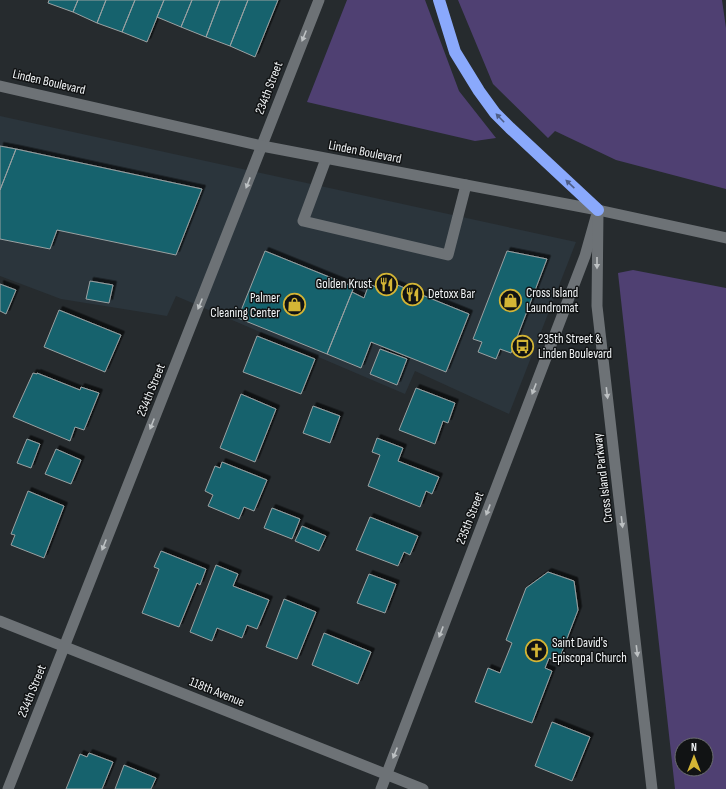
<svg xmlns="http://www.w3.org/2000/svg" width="726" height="789" viewBox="0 0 726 789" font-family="'Sofia Sans Condensed',sans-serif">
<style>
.built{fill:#2b353c}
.green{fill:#4f4072;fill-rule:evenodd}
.building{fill:#18626d;stroke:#9aa1a2;filter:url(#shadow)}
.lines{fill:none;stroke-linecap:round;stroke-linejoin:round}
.service{stroke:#6d7276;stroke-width:11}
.minor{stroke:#6d7276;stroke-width:11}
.tertiary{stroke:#6d7276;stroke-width:11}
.secondary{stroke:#6d7276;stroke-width:11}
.motorway{stroke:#8aa9fc;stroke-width:12}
.oneway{fill:#bdc1c3}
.oneway2{fill:#4e5e88}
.labels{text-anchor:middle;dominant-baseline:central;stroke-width:3;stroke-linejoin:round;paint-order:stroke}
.street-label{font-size:13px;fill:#f2f5f7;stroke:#111314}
.poi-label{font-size:13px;fill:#f2f5f7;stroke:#111314;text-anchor:start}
</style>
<defs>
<filter id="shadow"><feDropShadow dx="3.5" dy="-3.5" stdDeviation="0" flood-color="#0009"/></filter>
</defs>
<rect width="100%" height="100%" fill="#262b2e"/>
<!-- built -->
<path class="built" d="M0 116 576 242 509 414 415 371 405 394 176 296 167 316 61 299 0 276Z"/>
<!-- green -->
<path class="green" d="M347 0H425L459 91 496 138 475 141 307 102Z
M458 0H722L726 28V189L616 160 555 131 548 138 493 84Z
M633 270 726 288V789H675L618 273ZM682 745H706V769H682Z"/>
<!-- building -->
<path class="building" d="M49 0H78L73 12 48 3Z
M78 0H106L97 23 73 12Z
M106 0H135L122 32 97 23Z
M135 0H164L147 42 122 32Z
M164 0H192L181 27 157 17Z
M192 0H220L206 37 181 27Z
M220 0H248L230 46 206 37Z
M248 0H278L255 57 230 46Z
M0 146 16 149 0 190Z
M16 149 202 189 176 255 57 230 50 249 0 239V190Z
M265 251 354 287 327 354 238 318Z
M507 251 547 259 511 353 500 349 496 359 478 352 482 342 473 339Z
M380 278 469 314 446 372 371 342 361 368 327 354 352 292 364 298 369 284 376 287Z
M90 281 113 285 109 303 86 299Z
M0 284 16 290 6 314 0 311Z
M59 310 121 335 105 372 44 347Z
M257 336 315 359 301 394 243 372Z
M380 349 407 359 397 385 370 374Z
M33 373 37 374V373L80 390 81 387 99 393 84 430 75 427 70 441 13 417Z
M416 388 455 403 448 423 443 421 435 444 399 430Z
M241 394 276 409 255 462 220 448Z
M313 406 340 416 330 443 303 433Z
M377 438 403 448 398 461 439 477 432 494 426 491 420 507 368 486 380 455 372 452Z
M27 439 40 444 31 468 17 463Z
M56 449 81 460 71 484 45 474Z
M222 462 267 480 254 511 244 507 239 519 208 506 213 495 205 491 215 466 220 468Z
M28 491 64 506 44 558 11 545 15 535 11 534Z
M272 508 300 519 292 539 264 528Z
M370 517 418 536 410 555 404 552 398 566 356 550Z
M302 526 326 536 319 551 295 541Z
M161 551 206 569 200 585 197 583 179 627 142 613 159 569 154 567Z
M216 565 238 574 233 586 269 600 257 629 247 625 242 638 217 628 212 641 190 632Z
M548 572 574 581 578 610 558 662 549 658 545 668 552 671 532 723 475 702 488 668 500 673 512 643 506 640 526 588Z
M369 574 396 584 385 613 357 603Z
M284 599 316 612 297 659 266 647Z
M324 633 371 652 358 684 312 665Z
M552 722 590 737 572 781 535 766Z
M89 753 113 762 102 789H66L80 754 87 757Z
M124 765 156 778 151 789H115Z"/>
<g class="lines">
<!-- service -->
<path class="service" d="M326 159 303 221 448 255 466 185"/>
<!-- minor -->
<path class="minor" d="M0 621 423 789
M8 789 246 186 319 0
M381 789 585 256 596 217"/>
<!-- tertiary -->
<path class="tertiary" d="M598 210 597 306 652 789"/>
<!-- secondary -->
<path class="secondary" d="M0 86 262 146 598 210 726 238"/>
<!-- motorway -->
<path class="motorway" d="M439 0 455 52 479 91 495 113 510 128 598 210"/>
</g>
<!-- one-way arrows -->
<defs><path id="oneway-solid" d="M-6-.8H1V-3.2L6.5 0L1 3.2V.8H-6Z"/></defs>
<g class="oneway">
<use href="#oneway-solid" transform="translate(304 36) rotate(112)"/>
<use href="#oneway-solid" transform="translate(248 183) rotate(111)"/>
<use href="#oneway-solid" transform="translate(597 263) rotate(90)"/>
<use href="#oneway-solid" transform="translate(200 304) rotate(112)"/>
<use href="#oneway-solid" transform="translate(534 389) rotate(111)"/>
<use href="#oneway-solid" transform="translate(607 393) rotate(83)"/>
<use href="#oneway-solid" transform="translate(152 424) rotate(112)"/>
<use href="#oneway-solid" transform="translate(488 510) rotate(111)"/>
<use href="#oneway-solid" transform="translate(622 522) rotate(83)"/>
<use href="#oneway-solid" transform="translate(104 545) rotate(112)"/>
<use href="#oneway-solid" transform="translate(441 632) rotate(111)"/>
<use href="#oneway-solid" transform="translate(637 651) rotate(83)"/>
<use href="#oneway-solid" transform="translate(395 753) rotate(112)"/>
</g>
<g class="oneway2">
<use href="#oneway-solid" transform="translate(500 118) rotate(-134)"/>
<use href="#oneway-solid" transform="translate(570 184) rotate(-137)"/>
</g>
<!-- icons -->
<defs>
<symbol id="restaurant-ring" viewBox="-11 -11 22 22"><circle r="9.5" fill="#111314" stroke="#d4b535" stroke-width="1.5"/><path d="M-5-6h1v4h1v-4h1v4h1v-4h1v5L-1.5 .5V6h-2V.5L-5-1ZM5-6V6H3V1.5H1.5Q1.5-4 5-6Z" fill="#d4b535"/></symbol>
<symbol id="shop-ring" viewBox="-11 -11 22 22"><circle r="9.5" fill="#111314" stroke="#d4b535" stroke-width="1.5"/><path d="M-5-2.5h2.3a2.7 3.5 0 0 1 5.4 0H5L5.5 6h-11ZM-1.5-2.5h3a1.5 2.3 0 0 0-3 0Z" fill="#d4b535"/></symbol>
<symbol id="bus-ring" viewBox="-11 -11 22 22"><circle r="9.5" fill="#111314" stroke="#d4b535" stroke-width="1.5"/><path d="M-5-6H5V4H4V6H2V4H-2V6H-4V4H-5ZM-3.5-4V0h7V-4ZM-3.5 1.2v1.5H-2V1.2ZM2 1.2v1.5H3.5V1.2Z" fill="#d4b535"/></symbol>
<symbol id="church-ring" viewBox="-11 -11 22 22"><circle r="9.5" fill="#111314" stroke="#d4b535" stroke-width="1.5"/><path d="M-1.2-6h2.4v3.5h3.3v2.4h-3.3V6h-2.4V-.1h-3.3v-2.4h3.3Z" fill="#d4b535"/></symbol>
</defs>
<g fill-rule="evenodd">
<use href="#restaurant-ring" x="374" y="272" width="25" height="25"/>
<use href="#restaurant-ring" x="400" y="282" width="25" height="25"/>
<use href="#shop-ring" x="498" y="288" width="25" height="25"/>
<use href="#shop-ring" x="282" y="292" width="25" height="25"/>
<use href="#bus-ring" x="510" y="334" width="25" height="25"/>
<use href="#church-ring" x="524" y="638" width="25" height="25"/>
</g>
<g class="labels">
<!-- street labels -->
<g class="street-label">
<text transform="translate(49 82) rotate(13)">Linden Boulevard</text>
<text transform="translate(269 88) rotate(-69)">234th Street</text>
<text transform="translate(365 152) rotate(11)">Linden Boulevard</text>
<text transform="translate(151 390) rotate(-68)">234th Street</text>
<text transform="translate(603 478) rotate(-97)">Cross Island Parkway</text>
<text transform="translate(470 518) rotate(-69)">235th Street</text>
<text transform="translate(32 691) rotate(-68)">234th Street</text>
<text transform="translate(217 692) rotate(22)">118th Avenue</text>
</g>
<!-- poi labels -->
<g class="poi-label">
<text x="372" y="284" text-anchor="end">Golden Krust</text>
<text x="526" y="293">Cross Island<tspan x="526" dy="15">Laundromat</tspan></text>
<text x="428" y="294">Detoxx Bar</text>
<text x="280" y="298" text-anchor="end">Palmer<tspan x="280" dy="15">Cleaning Center</tspan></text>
<text x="538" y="339">235th Street &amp;<tspan x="538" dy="15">Linden Boulevard</tspan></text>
<text x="552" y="643">Saint David's<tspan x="552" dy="15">Episcopal Church</tspan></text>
</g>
</g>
<!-- north arrow -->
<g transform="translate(694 757)"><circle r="19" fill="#111314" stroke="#6b6d6f"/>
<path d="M0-3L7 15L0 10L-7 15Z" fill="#d4b535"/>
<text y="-6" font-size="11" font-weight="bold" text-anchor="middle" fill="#f2f5f7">N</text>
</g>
</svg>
